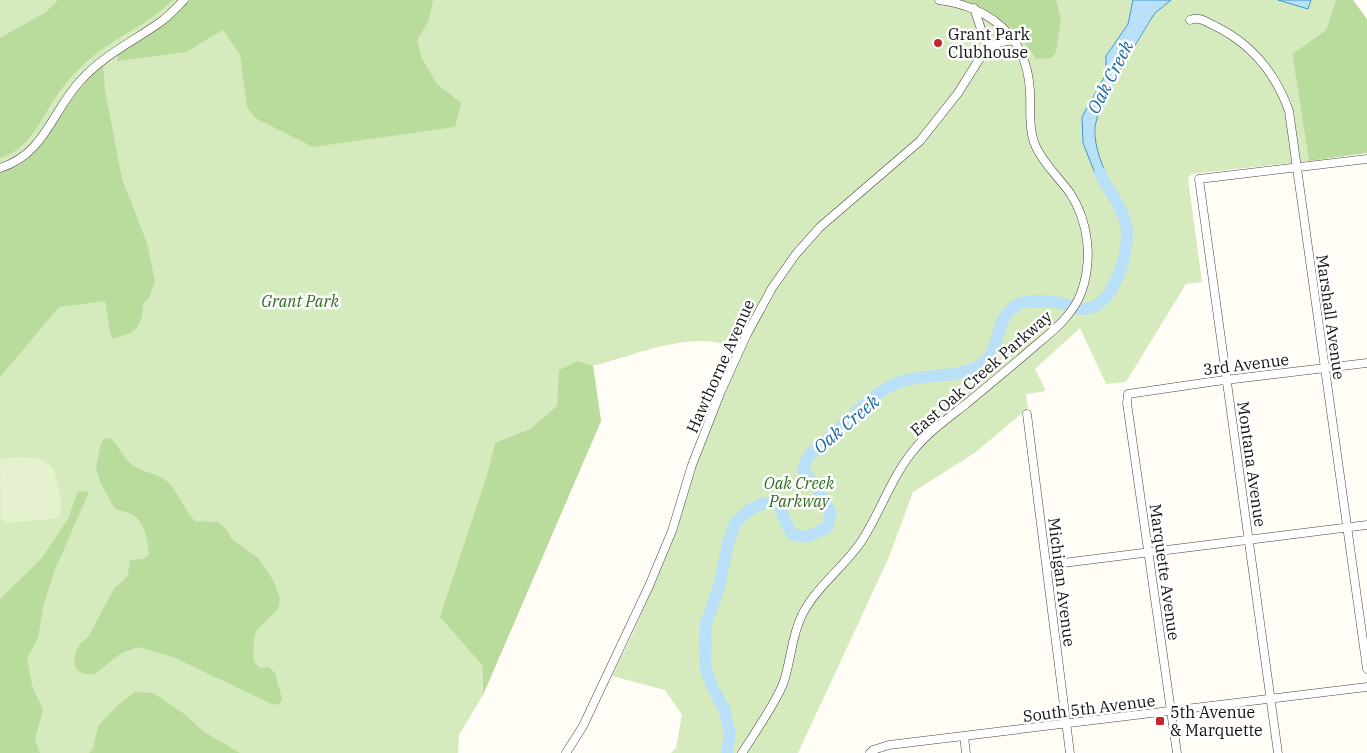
<svg xmlns="http://www.w3.org/2000/svg" width="1367" height="753" font-family="'IBM Plex Serif',serif">
	<style>
		.green { fill: #d5ebbd }
		.forest { fill: #b9dc9c }
		.pitch { fill: #e6f2cf }
		.water { fill: #b9e0f7; stroke: #3f96cf }
		.lines { fill: none; stroke-linecap: round; stroke-linejoin: round }
		.river { stroke: #b9e0f7; stroke-width: 12 }
		.minor-casing { stroke: #444; stroke-width: 9 }
		.minor { stroke: #fff; stroke-width: 8 }
		.poi-dot { fill: #c4262e; stroke: #fff; stroke-width: 2 }
		.labels { text-anchor: middle; dominant-baseline: central; stroke-width: 5; stroke-linejoin: round; paint-order: stroke }
		.poi-label { font-size: 16px; fill: #111; stroke: #fff; text-anchor: start }
		.park-label { font-size: 16px; font-style: italic; fill: #2f6b1f; stroke: #fff }
		.street-label { font-size: 16px; fill: #111; stroke: #fff }
		.water-label { font-size: 18px; font-style: italic; fill: #1768a6; stroke: #fff }
	</style>
	<rect width="100%" height="100%" fill="#fffdf5"/>
	<path class="green" d="M0,0h1133l-5,24 -22,32v18l-24,43 1,26 15,37 14,7 -11,-23 -5,-22v-23l9,-20 50,-86 16,-13h107l29,9 4,-9h25l-10,30 -34,24 17,107 -117,13 -4,4 14,104 -16,2 -60,98 -20,2 -26,-56 -45,41 11,22 -20,3 2,14 -52,44 -63,40 -24,65 -91,196h-127l5,-5 6,-33 -17,-25 -53,-14 21,-43 35,-81 30,-94 45,-108c-13,-4 -27,-9 -41,-9 -37,0 -74,16 -109,25l8,55 -118,274 -24,40 -1,18h-458z"/>
	<path class="forest" d="M58,0h115c-22,22 -51,34 -76,53 -13,10 -27,24 -37,38 -18,24 -28,58 -60,67v-120l46,-26z
		M182,0h251l-4,20 -12,20 5,19 15,25 24,19 -6,24 -142,20 -58,-29 -8,-11 -7,-52 -17,-25 -37,22 -69,9 1,-8 43,-26 13,-11z
		M962,0h94l5,19 -5,33 -4,6 -16,1c-18,-28 -42,-51 -74,-59z
		M1336,0h17l14,19v134l-58,8 -17,-107 34,-24z
		M103,65l2,25 17,89 25,64 8,38 -5,15 -7,8 -1,13 -5,11 -7,5 -17,6 -3,-7 -5,-31 -46,6 -59,70v-204c37,-11 45,-34 65,-64 11,-16 23,-31 38,-44z
		M577,361l16,5 8,55 -118,274v-29l-43,-49 48,-145 7,-29 35,-14 27,-23 2,-36z
		M110,438c8,7 12,17 19,24 12,11 29,11 39,20 11,11 16,28 27,39l23,1 9,8 4,8 27,20 15,22 7,18 -2,11 -22,22 -2,9 -1,18 2,5 5,5 9,-1 6,6 7,26 -2,4 -6,2 -101,-48 -35,-10 -18,7 -25,20h-10l-8,-4 -3,-9 2,-9 4,-8 8,-7 27,-50 9,-7 4,-5 2,-15 13,-1 6,-4c-1,-13 -4,-33 -16,-40 -6,-4 -13,-3 -19,-7l-14,-26 -4,-15 5,-24 3,-4z
		M78,491l11,1 -35,80 -11,35 -5,31 -11,20 5,27 11,25 -8,29 5,14h-40v-154l41,-40 27,-40z
		M135,692l18,1 30,20 20,18 37,22h-151l4,-4 5,-23 19,-20z"/>
	<path class="pitch" d="M18,457l20,1 15,10 9,34 -3,16 -52,5 -6,-4 -1,-60z"/>
	<path class="water" d="M1133,0h38l-16,13 -4,6c-13,23 -56,87 -56,110 -1,20 9,40 17,59h-5l-9,-7 -15,-38 -1,-26 24,-43v-18l22,-32z
		M1278,0h33l-3,9z"/>
	<g class="lines">
		<path class="river" d="M727,753l3,-20 -6,-24 -12,-23 -7,-20 1,-43 13,-36 9,-44 8,-21 13,-12 14,-7 16,1 6,17 7,13 14,3 21,-9 4,-15 -14,-25 -14,-18c2,-5 3,-11 6,-14 7,-9 17,-16 25,-23 21,-19 44,-46 72,-53 23,-6 58,-2 77,-17 20,-14 9,-46 36,-59 9,-5 34,-3 45,0 5,1 12,5 18,5 32,2 49,-60 44,-85 -4,-18 -18,-34 -26,-51"/>
		<g class="minor-casing">
			<path id="minor" d="M974,8l13,39
				M1190,20c9,-4 16,2 25,6 37,18 60,46 74,85l78,558
				M0,168c45,-14 52,-57 81,-88 23,-25 51,-38 78,-57 9,-6 17,-15 25,-23
				M1027,414l43,339
				M1047,565l320,-40
				M964,736l2,17
				M566,753l17,-27 66,-140 23,-55 20,-66 29,-74 26,-57 25,-46 24,-34 24,-27 100,-86 38,-48 29,-46 15,-5 12,-2
				M742,753c12,-19 33,-49 41,-69 8,-22 8,-47 19,-69 14,-28 41,-47 59,-73 19,-29 30,-64 52,-91 14,-18 34,-32 53,-47 23,-19 46,-38 69,-58 17,-14 38,-31 46,-53 12,-32 8,-71 -11,-100 -11,-15 -26,-29 -34,-46 -8,-17 -5,-37 -6,-56 -3,-54 -39,-84 -91,-91
				M870,753l3,-3 16,-5 478,-58
				M1177,753l-50,-350 1,-9 89,-13 150,-18
				M1278,753l-79,-574 168,-20"/>
		</g>
		<use href="#minor" class="minor"/>
	</g>
	<g class="poi-dot">
		<circle cx="938" cy="43" r="5"/>
		<rect x="1155" y="716" width="10" height="10" rx="2.5"/>
	</g>
	<g class="labels">
		<g class="poi-label">
			<text x="948" y="34">Grant Park<tspan x="948" dy="18">Clubhouse</tspan></text>
			<text x="1170" y="712">5th Avenue<tspan x="1170" dy="18">&amp; Marquette</tspan></text>
		</g>
		<g class="park-label">
			<text x="300" y="301">Grant Park</text>
			<text x="799" y="483">Oak Creek<tspan x="799" dy="18">Parkway</tspan></text>
		</g>
		<g class="street-label">
			<text transform="translate(1331 317) rotate(82)">Marshall Avenue</text>
			<text transform="translate(1246 364) rotate(-7)">3rd Avenue</text>
			<text transform="translate(720 366) rotate(-66)">Hawthorne Avenue</text>
			<text transform="translate(981 373) rotate(-41)">East Oak Creek Parkway</text>
			<text transform="translate(1252 464) rotate(82)">Montana Avenue</text>
			<text transform="translate(1165 572) rotate(82)">Marquette Avenue</text>
			<text transform="translate(1062 582) rotate(83)">Michigan Avenue</text>
			<text transform="translate(1089 708) rotate(-7)">South 5th Avenue</text>
		</g>
		<g class="water-label">
			<text transform="translate(1110 77) rotate(-63)">Oak Creek</text>
			<text transform="translate(846 424) rotate(-40)">Oak Creek</text>
		</g>
	</g>
</svg>
